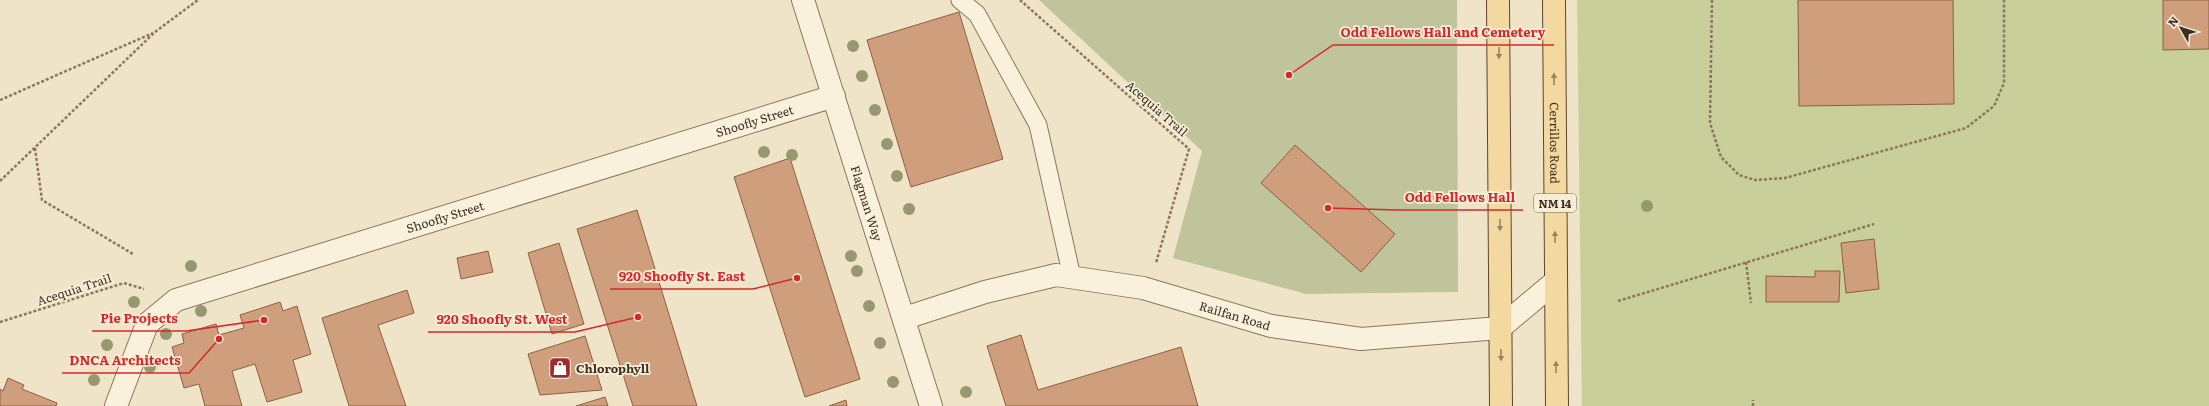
<svg xmlns="http://www.w3.org/2000/svg" width="2209" height="406" font-family="Literata,serif">
	<style>
		.green { fill: #c9cf9b }
		.cemetery { fill: #bfc49a }
		.building { fill: #cf9f7d; stroke: #8d5f41 }
		.lines { fill: none; stroke-linecap: round; stroke-linejoin: round }
		.lane-casing { stroke: #8d765c; stroke-width: 19 }
		.street-casing { stroke: #8d765c; stroke-width: 24 }
		.primary-casing { stroke: #5b4430; stroke-width: 24 }
		.path { stroke: #8d765c; stroke-width: 2.5; stroke-dasharray: 3 2; stroke-linecap: butt }
		.lane { stroke: #faf1dc; stroke-width: 17 }
		.street { stroke: #faf1dc; stroke-width: 22 }
		.primary { stroke: #f3d9a0; stroke-width: 22 }
		.tree { fill: #96986f }
		.oneway { fill: #988460 }
		.labels { text-anchor: middle; dominant-baseline: central; stroke-width: 3.5; stroke-linejoin: round; paint-order: stroke }
		.shield { fill: #f7eed8; stroke: #756857; stroke-width: 1 }
		.shield-label { font-size: 11px; font-weight: bold; fill: #3d2e20 }
		.street-label { font-size: 12px; fill: #3d2e20; stroke: #f7eed8 }
		.poi-label { font-size: 12px; font-weight: bold; fill: #3d2e20; stroke: #f7eed8; text-anchor: start }
		.leader { fill: none; stroke: #d62828; stroke-width: 1.5 }
		.callout-dot { fill: #d62828; stroke: #f7eed8; stroke-width: 1.5 }
		.callout-label { font-size: 13px; text-anchor: middle; font-weight: bold; fill: #d62828; stroke: #f7eed8; stroke-width: 3.5; stroke-linejoin: round; paint-order: stroke }
	</style>
	<rect width="100%" height="100%" fill="#f0e4c8"/>
	<path class="green" d="M1577,0h632v406h-627z"/>
	<path class="cemetery" d="M1039,0h418l1,292 -152,2 -133,-36 29,-107z"/>
	<path class="building" d="M1798,0h155l1,104 -155,2z
		M2163,0h46v49l-46,1z
		M959,12l44,147 -92,28 -44,-147z
		M1295,145l100,89 -34,38 -100,-89z
		M790,158l70,221 -55,18 -71,-220z
		M637,210l60,196h-64l-56,-177z
		M1874,239l5,50 -33,4 -5,-50z
		M559,243l25,81 -32,10 -24,-81z
		M488,251l5,21 -32,7 -4,-21z
		M1815,271h25l-1,31h-73v-26l49,1z
		M407,290l7,23 -36,12 28,81h-57l-27,-88z
		M280,302l3,9 14,-5 14,48 -18,6 9,32 -35,10 -12,-38 -23,7 10,35h-37l-6,-22 -15,4 -12,-41 12,-4 -2,-9 34,-10 3,11 25,-7 -4,-13z
		M1021,335l17,55 143,-43 17,59h-192l-19,-60z
		M585,336l17,54 -62,5 -12,-41z
		M8,378l16,7 -2,4 35,14 -1,3h-56v-17l3,2z
		M605,397l3,9h-32z
		M846,400l1,6h-18z"/>
	<g class="lines">
		<g class="lane-casing">
			<path id="lane" d="M960,0l17,14 61,111 34,152"/>
		</g>
		<g class="street-casing">
			<g id="street">
				<path id="s1" d="M803,0l128,406"/>
				<path id="s2" d="M905,318l80,-26 71,-17 87,13 128,38 90,13 139,-11 56,-47"/>
				<path id="s3" d="M116,406l31,-82 29,-24 658,-204"/>
			</g>
		</g>
		<g class="primary-casing">
			<g id="primary">
				<path d="M1498,0l3,406"/>
				<path id="s4" d="M1554,0l3,406"/>
			</g>
		</g>
		<path class="path" d="M1020,0l169,149 -33,114
			M1712,0l-2,123 11,34 18,18 16,5 30,-2 181,-50 28,-22 10,-23v-83
			M0,100l153,-67
			M35,148l7,52 91,54
			M0,181l155,-149 43,-32
			M1746,262l5,41
			M1618,301l256,-77
			M0,322l124,-39 20,6
			M1753,406v-6"/>
		<use href="#lane" class="lane"/>
		<use href="#street" class="street"/>
		<use href="#primary" class="primary"/>
	</g>
	<g class="tree">
		<circle cx="853" cy="46" r="6"/>
		<circle cx="862" cy="76" r="6"/>
		<circle cx="875" cy="110" r="6"/>
		<circle cx="887" cy="144" r="6"/>
		<circle cx="764" cy="152" r="6"/>
		<circle cx="792" cy="155" r="6"/>
		<circle cx="897" cy="176" r="6"/>
		<circle cx="1647" cy="206" r="6"/>
		<circle cx="909" cy="209" r="6"/>
		<circle cx="851" cy="256" r="6"/>
		<circle cx="191" cy="266" r="6"/>
		<circle cx="857" cy="271" r="6"/>
		<circle cx="134" cy="302" r="6"/>
		<circle cx="869" cy="306" r="6"/>
		<circle cx="201" cy="311" r="6"/>
		<circle cx="166" cy="334" r="6"/>
		<circle cx="880" cy="343" r="6"/>
		<circle cx="107" cy="345" r="6"/>
		<circle cx="150" cy="367" r="6"/>
		<circle cx="94" cy="380" r="6"/>
		<circle cx="893" cy="382" r="6"/>
		<circle cx="966" cy="392" r="6"/>
	</g>
	<defs><path id="oneway-solid" d="M-6-.8H1V-3.2L6.5 0L1 3.2V.8H-6Z"/></defs>
	<g class="oneway">
		<use href="#oneway-solid" transform="translate(1499 53) rotate(90)"/>
		<use href="#oneway-solid" transform="translate(1554 79) rotate(-90)"/>
		<use href="#oneway-solid" transform="translate(1500 225) rotate(90)"/>
		<use href="#oneway-solid" transform="translate(1555 237) rotate(-90)"/>
		<use href="#oneway-solid" transform="translate(1501 355) rotate(89)"/>
		<use href="#oneway-solid" transform="translate(1556 367) rotate(-90)"/>
	</g>
	<defs>
		<g id="shop-square" transform="scale(1.15)"><rect x="-9" y="-9" width="18" height="18" rx="4" fill="#9e2a2b" stroke="#f7eed8"/><path d="M-5-2.5h2.3a2.7 3.5 0 0 1 5.4 0H5L5.5 6h-11ZM-1.5-2.5h3a1.5 2.3 0 0 0-3 0Z" fill="#fff"/></g>
	</defs>
	<g fill-rule="evenodd">
		<use href="#shop-square" x="560" y="368"/>
	</g>
	<g class="labels">
		<rect class="shield" x="1534" y="194" width="42" height="18" rx="3"/>
		<g class="shield-label">
			<text x="1555" y="203">NM 14</text>
		</g>
		<g class="street-label">
			<text transform="translate(1157 108) rotate(41)">Acequia Trail</text>
			<text stroke="none"><textPath href="#s3" startOffset="731">Shoofly Street</textPath></text>
			<text stroke="none"><textPath href="#s4" startOffset="143">Cerrillos Road</textPath></text>
			<text stroke="none"><textPath href="#s1" startOffset="213">Flagman Way</textPath></text>
			<text stroke="none"><textPath href="#s3" startOffset="407">Shoofly Street</textPath></text>
			<text transform="translate(74 289) rotate(-18)">Acequia Trail</text>
			<text stroke="none"><textPath href="#s2" startOffset="341">Railfan Road</textPath></text>
		</g>
		<g class="poi-label">
			<text x="576" y="368">Chlorophyll</text>
		</g>
	</g>
	<path class="leader" d="M1289 75L1333 45H1554M1328 208L1397 210H1523M797 278L753 289H610M264 320L186 331H92M638 317L575 332H428M219 339L189 373H62"/>
	<g class="callout-dot">
		<circle cx="1289" cy="75" r="4"/>
		<circle cx="1328" cy="208" r="4"/>
		<circle cx="797" cy="278" r="4"/>
		<circle cx="264" cy="320" r="4"/>
		<circle cx="638" cy="317" r="4"/>
		<circle cx="219" cy="339" r="4"/>
	</g>
	<g class="callout-label">
		<text x="1443" y="37">Odd Fellows Hall and Cemetery</text>
		<text x="1460" y="202">Odd Fellows Hall</text>
		<text x="682" y="281">920 Shoofly St. East</text>
		<text x="139" y="323">Pie Projects</text>
		<text x="502" y="324">920 Shoofly St. West</text>
		<text x="125" y="365">DNCA Architects</text>
	</g>
	<g transform="translate(2181 28) rotate(309)" stroke="#f7eed8" stroke-width="3" paint-order="stroke">
	<path d="M0-3L7 15L0 10L-7 15Z" fill="#3d2e20"/>
	<text y="-6" font-size="11" font-weight="bold" text-anchor="middle" fill="#3d2e20">N</text>
	</g>
</svg>
